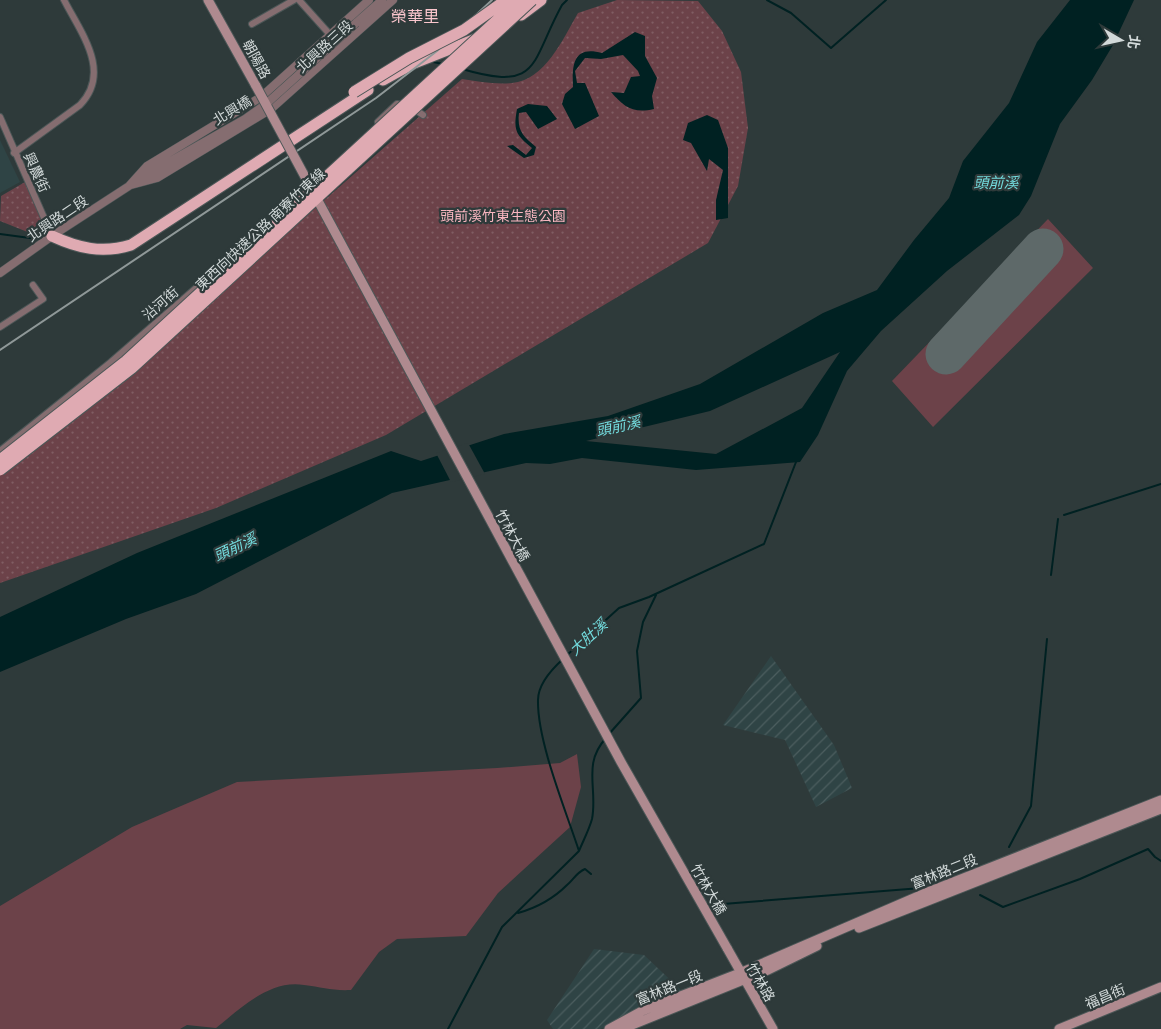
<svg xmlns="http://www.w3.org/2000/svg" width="1161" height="1029" font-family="Manrope,'Noto Sans TC',sans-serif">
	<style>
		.built { fill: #2f4445 }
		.industrial { fill: url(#industrial-furrows) }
		.grass { fill: #6c4249 }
		.park { fill: url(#park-dots) }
		.water { fill: #002122; fill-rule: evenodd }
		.pier { fill: #2e3a3a }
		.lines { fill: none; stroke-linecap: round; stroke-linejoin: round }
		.stream { stroke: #002122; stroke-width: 2 }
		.runway { stroke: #5e6969; stroke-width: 41 }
		.minor-casing { stroke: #4c5757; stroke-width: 8 }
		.tertiary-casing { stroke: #4c5757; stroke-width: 9 }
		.secondary-casing { stroke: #4c5757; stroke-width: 11 }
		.trunk-casing { stroke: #4c5757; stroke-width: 13 }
		.minor { stroke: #856d70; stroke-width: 6 }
		.tertiary { stroke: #856d70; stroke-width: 8 }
		.secondary { stroke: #af8a8f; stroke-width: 9 }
		.trunk { stroke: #dfaab2; stroke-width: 11 }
		.rail { stroke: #8f9898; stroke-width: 2 }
		.tertiary-bridge-casing { stroke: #4c5757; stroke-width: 9; stroke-linecap: butt }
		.secondary-bridge-casing { stroke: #4c5757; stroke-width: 11; stroke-linecap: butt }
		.trunk-bridge-casing { stroke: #4c5757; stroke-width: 13; stroke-linecap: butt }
		.tertiary-bridge { stroke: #856d70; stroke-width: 8 }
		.secondary-bridge { stroke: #af8a8f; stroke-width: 9 }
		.trunk-bridge { stroke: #dfaab2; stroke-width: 11 }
		.labels { text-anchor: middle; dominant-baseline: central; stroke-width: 4.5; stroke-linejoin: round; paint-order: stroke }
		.street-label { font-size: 14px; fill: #d2d9d9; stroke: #2e3a3a }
		.park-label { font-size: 14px; fill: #f9b6c0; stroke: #2e3a3a }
		.water-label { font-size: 15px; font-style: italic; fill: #73dcde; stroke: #2e3a3a }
		.quarter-label { font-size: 16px; fill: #fac6cd; stroke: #2e3a3a }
	</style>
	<defs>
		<pattern id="industrial-furrows" width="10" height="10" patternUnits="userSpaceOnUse" patternTransform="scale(1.25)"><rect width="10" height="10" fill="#2f4445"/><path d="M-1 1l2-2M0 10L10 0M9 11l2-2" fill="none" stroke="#4c5e5f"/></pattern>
		<pattern id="park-dots" width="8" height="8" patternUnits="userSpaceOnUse" patternTransform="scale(1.25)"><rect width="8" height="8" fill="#6c4249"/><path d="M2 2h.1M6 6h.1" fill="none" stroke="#805d63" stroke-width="1.8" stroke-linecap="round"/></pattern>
	</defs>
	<rect width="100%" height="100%" fill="#2e3a3a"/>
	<path class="built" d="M0,140l20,42 -20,11z"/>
	<path class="industrial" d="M771,656l63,89 18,43 -36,19 -31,-67 -62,-15z
		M594,949l50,6 37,35 -81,39h-47l-6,-9z"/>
	<path class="grass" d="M1048,219l45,49 -160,159 -41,-46z
		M577,754l4,33 -11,40 -72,66 -32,43 -69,3 -18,13 -28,38c-19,1 -29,-3 -47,-5 -34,-6 -64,24 -88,43l-29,-3 -7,4h-180v-123l132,-79 105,-45 260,-14 63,-5z"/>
	<path class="park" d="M617,0l81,1 24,30 19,41 7,56 -10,58 -30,57 -322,192 -170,73 -216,75v-115l195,-154 267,-235c16,2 33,6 50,4 33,-3 51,-44 66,-70z
		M25,182l25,49 -15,4 -35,-14 1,-25z"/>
	<path class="water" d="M1070,0h64l-21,45 -21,35 -32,44 -29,72 -12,19 -72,56 -66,60 -34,40 -29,64 -18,27 -104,8 -114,-12 -32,6 -24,-1 -134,30 -196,101 -70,25 -126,53v-55l137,-64 254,-102 30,10 83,-27 104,-18 92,-32 123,-71 54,-23 37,-50 35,-42 14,-37 46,-58 28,-61zM840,352l-38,56 -86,46 -130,-13 124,-30z
		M635,32l10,4v20l12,22 -5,18 2,13c-21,5 -30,-2 -43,-17l13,1 7,-16 9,-1 -2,-5 -15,-16 -22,4 -16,-1 -10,13 2,12h8l14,33 -24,13 -13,-25 3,-10 8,-7c-1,-22 0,-42 29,-34z
		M528,104l19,2 10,13 -19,10 -12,-17 -7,1c-2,18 4,23 17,34l-2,8 -10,3 -17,-12 6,-1 13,10 6,-7c-16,-13 -19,-17 -15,-39z
		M707,115l11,5 10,28v70l-12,2v-20l7,-30 -14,-11 -2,12 -16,-28 -8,-3 5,-17z"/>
	<path class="pier" d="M468,443l17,31 -34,8 -15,-29z"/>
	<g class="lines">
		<path class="stream" d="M767,0l24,13 40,35 55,-48
			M433,62l10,2
			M462,69c79,23 68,-6 100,-64l5,-5
			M0,234l30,4
			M1064,515l97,-31
			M1051,575l7,-56
			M566,656l53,-48 30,-11 115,-53 32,-82
			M609,734l32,-36 -4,-47 6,-29 13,-27
			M1009,847l22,-41 16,-167
			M579,851c4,-10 10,-21 13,-32 6,-30 -10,-55 14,-81
			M980,895l23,12 77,-28 68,-30 7,8 6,4
			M723,904l198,-16
			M518,913c18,-5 36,-15 49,-28 7,-6 9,-12 18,-16l6,5
			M448,1029l54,-102 77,-76c-13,-40 -42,-110 -41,-151 0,-15 14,-31 25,-41"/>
		<path class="runway" d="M946,354l97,-105"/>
		<g class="minor-casing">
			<path id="minor" d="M299,0l34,38
				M252,24l42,-24
				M413,108l10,7
				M0,117l52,119
				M378,122l19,-18 7,1
				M14,153l66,-48c32,-33 1,-72 -16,-105
				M0,327l43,-28 -10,-14
				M0,451l111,-89 107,-93"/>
		</g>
		<g class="tertiary-casing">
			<path id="tertiary" d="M356,23l26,-23
				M139,179l106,-60 21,-15
				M131,185l26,-7 114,-69 122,-109
				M0,273l52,-37 77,-50 18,-20 114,-69 108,-97"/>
		</g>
		<g class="secondary-casing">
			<path id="secondary" d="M208,0l48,86
				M859,928l302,-119
				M727,948l46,81
				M609,1029l33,-18 98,-38 188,-81 233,-92
				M622,1029l146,-59 49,-24
				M1059,1029l102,-42"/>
		</g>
		<g class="trunk-casing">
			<path id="trunk" d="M521,15l20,-15
				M383,80l29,-16 66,-26
				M52,236c26,12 50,18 79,9l237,-155"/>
		</g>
		<use href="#minor" class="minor"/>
		<use href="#tertiary" class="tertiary"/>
		<use href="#secondary" class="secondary"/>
		<use href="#trunk" class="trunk"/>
		<path class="rail" d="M0,350l376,-252 61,-47 55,-51"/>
		<g class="tertiary-bridge-casing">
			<path id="tertiary-bridge" d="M266,104l90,-81"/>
		</g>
		<g class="secondary-bridge-casing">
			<path id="secondary-bridge" d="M256,86l365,676 106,186"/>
		</g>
		<g class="trunk-bridge-casing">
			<path id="trunk-bridge" d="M354,92l55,-34 55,-28 42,-30
				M0,460l126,-99 393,-361
				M0,470l132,-102 400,-368"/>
		</g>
		<use href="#tertiary-bridge" class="tertiary-bridge"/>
		<use href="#secondary-bridge" class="secondary-bridge"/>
		<use href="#trunk-bridge" class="trunk-bridge"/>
	</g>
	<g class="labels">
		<g class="street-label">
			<text transform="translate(324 46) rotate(-42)">北興路三段</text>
			<text transform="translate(257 59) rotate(61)">朝陽路</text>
			<text transform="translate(232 110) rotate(-31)">北興橋</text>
			<text transform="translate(37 172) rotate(65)">興農街</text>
			<text transform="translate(57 218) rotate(-34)">北興路二段</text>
			<text transform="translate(260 229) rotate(-43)">東西向快速公路 南寮竹東線</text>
			<text transform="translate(160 303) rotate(-41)">沿河街</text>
			<text transform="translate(513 535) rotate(62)">竹林大橋</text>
			<text transform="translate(944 871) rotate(-22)">富林路二段</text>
			<text transform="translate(709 889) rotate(60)">竹林大橋</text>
			<text transform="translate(761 982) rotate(60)">竹林路</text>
			<text transform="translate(669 987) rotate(-22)">富林路一段</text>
			<text transform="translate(1105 996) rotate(-23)">福昌街</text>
		</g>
		<g class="park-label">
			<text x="503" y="215">頭前溪竹東生態公園</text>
		</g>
		<g class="water-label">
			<text x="996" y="182">頭前溪</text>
			<text transform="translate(618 426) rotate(-12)">頭前溪</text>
			<text transform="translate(235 547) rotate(-25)">頭前溪</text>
			<text transform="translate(588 637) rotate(-42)">大肚溪</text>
		</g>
		<g class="quarter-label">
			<text x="415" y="16">榮華里</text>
		</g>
	</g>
	<g transform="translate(1121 40) rotate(99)" stroke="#2e3a3a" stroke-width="4" paint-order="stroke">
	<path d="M0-4L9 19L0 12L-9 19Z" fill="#d2d9d9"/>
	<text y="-8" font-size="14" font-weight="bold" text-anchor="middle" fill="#d2d9d9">北</text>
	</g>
</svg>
